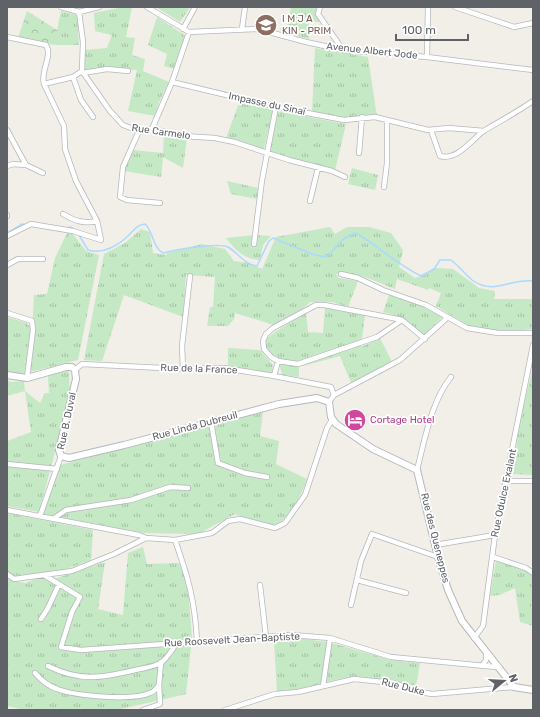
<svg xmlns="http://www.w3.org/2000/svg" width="540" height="717" font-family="Rubik,sans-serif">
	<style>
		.grass { fill: url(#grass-tufts) }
		.forest { fill: url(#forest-crowns) }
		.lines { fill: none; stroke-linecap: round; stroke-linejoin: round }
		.stream { stroke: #aadaff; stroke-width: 1.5 }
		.minor-casing { stroke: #b5b8bc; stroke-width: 6 }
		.tertiary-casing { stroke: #b5b8bc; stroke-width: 8 }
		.minor { stroke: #fff; stroke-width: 4.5 }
		.tertiary { stroke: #fff; stroke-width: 6 }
		.labels { text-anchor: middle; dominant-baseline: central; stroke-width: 3.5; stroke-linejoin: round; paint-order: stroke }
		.education-label { font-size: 10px; fill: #785e54; stroke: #fff; text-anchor: start }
		.street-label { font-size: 10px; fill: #5f6368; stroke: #fff }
		.hotel-label { font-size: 10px; fill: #b23c85; stroke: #fff; text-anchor: start }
	</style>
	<defs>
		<pattern id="grass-tufts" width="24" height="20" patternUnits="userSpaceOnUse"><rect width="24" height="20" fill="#c5e8c5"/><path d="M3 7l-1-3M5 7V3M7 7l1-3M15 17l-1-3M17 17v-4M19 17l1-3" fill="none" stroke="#a3c0a4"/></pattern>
		<pattern id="forest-crowns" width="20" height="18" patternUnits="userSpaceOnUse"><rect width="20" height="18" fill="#c5e8c5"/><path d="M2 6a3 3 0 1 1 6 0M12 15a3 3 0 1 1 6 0" fill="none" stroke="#a3c0a4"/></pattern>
	</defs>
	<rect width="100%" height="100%" fill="#f1efe8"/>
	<path class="grass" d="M123,7h9l-6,30 9,1 -3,17 13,4 -2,12 26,11 -10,20 -4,14 -27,-5 9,-41 -31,-2 -23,3 1,-21 23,-2 5,-13 -17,-4 -1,-18z
		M156,7h34l-10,15z
		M291,7h25v4l4,11 -11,-1v18l-23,-6z
		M61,11l16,4 2,30h-22v-15z
		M157,17l29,19 -12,33 -10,-3 3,-12 -19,-9z
		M315,48l53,9 9,60h-33l-32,-5z
		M239,103l34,7 -9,39 -38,-11z
		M277,111l69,13 -11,46 -30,-7 -35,-12z
		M164,133l23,5 -4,30 -20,-11 -2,20 -37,-6 9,-21 30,3z
		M352,168l26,7 -3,15 -27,-6z
		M227,181l31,7 -1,11 -26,-5z
		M330,227l5,7 12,-7h22l22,6 12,17 -4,17 16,11 10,-3 10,-7 18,1 26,19 16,3 -1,8h39v30l-29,3 -35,-6 -33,-20 5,-13 -12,-5 -1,2 -31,-11 -2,10c-18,-7 -39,-19 -59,-15l3,4 19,3 -10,26 -16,-5h-22l-16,15 -20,8 -39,-12 -1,6 -6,7h-21l3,-19h3l2,-30 -29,-2 -3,42 -59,-22 -22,66 -18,-1 20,-106 21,-11 16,-14 9,3 3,21 13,2 1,-2 35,-9 23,5 9,12 15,2 13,6 14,-32z
		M69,229l17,22 13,4 -21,105 -48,12 4,-77 13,-1 8,-36z
		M255,235l16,1 -8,9 -3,15c-16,-1 -25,-10 -34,-22z
		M389,295l31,10 22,12 -18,19c-13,-11 -24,-21 -41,-24z
		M325,308l40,7 -4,32 19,-9 12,24 -41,21 -11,-27 -41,11v10l-17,-2c-1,-15 -18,-19 -19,-34l15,-11 28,-17 2,19 15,1z
		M7,317l20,6 4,5 -6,45 -11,2 -7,-4z
		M228,348l32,2 13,15 -1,8 -44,-6z
		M533,367v108l-20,-1 7,-55z
		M67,370l2,2 1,24 -31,116 -32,-6v-65l24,-9 -6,-41 -18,5v-16l4,2 13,-1 1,10 15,12 5,-10h4l-1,-17z
		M263,412l-3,24 19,5 -3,23 31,15c-4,13 -18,43 -34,46 -8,1 -29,-8 -38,-11l-37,20 -54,-1 -101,-19 13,-48z
		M7,513l86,17 -2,30 -27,10 -49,6 -8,-4z
		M143,547l4,17 32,-1 9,23 4,52 -6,56 -69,16h-92l-18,-4v-127l18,4 10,-4 22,-1 48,-16 -7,47 25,6 5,-62z
		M496,560l29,9 8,6v30l-2,2 2,1v18l-13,-4 -5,-34 -16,7 -9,1z
		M305,639l22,3 -6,42 -33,7 -11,1 -3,-51z
		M332,643l59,17 29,3 -4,24 -23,-6 -39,-5 -29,6z"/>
	<path class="forest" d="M27,11l30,19v15l-40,-4z"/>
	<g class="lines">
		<path class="stream" d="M67,228l3,-1 6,3
			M8,233l14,-9 4,1
			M79,235l9,15c15,5 31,-5 42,-16 5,-5 7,-9 15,-10 9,8 7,23 18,29 12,-3 55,-11 65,-6 10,6 16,17 29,19l12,-25 4,-3 39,16 13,3c14,-8 11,-18 31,-24 22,13 42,32 65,43l13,-7 6,-9h11c8,6 14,14 21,20 22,16 38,-2 61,1"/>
		<g class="minor-casing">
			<path id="minor" d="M61,7l18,5 20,-5
				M147,7l42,25 69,-3 48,13 37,8 84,7 106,13
				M320,7l-2,7 25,36
				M455,7l59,20 19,-4
				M79,12l4,30 -1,29 28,40 13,14 16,6 13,-2 31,7 32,2 19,4 55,18 43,11 13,6
				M183,29l12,-22
				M242,29l3,-22
				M7,37l39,8c7,11 -6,26 -2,39
				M427,57l1,-50
				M83,73l24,-4 21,2
				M73,77l8,23 12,17
				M172,82l104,25 68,13 31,-3 53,13 21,-2 35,3
				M152,129l20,-47 17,-50
				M7,130l19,35 17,8
				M431,130l9,26c18,5 33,-18 45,-26 16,-9 32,-18 48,-29
				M139,131l-16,36 -3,30 7,3 33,3
				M359,153l3,-36
				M7,166l6,-2 13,1
				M384,187l3,-24v-42
				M310,201l8,-33
				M63,214c12,7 21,10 34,7
				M7,215v1
				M7,236l24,-12 42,7 28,9 -4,-19 -21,-40 -11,-32 -1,-23 -20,-42 29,-7 9,-6
				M254,244l8,-64 14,-73
				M7,265l11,-6h25
				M341,274l17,4 25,12 43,15 41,23 31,5h35
				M7,313l25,8 1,9 -6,48
				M402,320l-25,17 -79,27 -20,-3 -7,-4 -7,-8 -1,-8 3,-7 7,-6 43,-23h8l74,14 4,1 23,19
				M183,369l-1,-23 8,-70
				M75,370l7,-6 101,5 41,-1 50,8 57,11 3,8 -5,7
				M274,376l4,-15
				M334,395l66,-35 47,-42
				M211,422l7,41 27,10 22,4
				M7,464l50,5
				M417,470c8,-31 14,-68 34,-93
				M507,481h26
				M7,510l132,25 7,3
				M40,516l21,-60
				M53,519l13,-9 65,-10 39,-13 18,1
				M175,540c13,37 20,61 22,101
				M435,545l60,-10
				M493,557l33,11 7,5
				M7,574l7,5 58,-8 42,-17 32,-16 29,2 37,-7 16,-12 12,-2 35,9 10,-5 20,-28 22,-67 5,-8
				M44,575l36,22 -8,15 -11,35 20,3 211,-15 38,3 61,19 105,10
				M357,580l49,13
				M260,585l6,52
				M351,605l10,-44 11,-27 66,23
				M41,619l7,-11 11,-24
				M474,638l9,-12 12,-91 38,-190
				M48,666c32,16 54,12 87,4 9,-2 20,-3 27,-8 6,-5 11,-13 15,-20
				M482,666l4,-6v-7
				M35,673c6,7 13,13 22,16 19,7 75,12 93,4 4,-1 6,-4 9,-8l2,-23
				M323,686l7,-48
				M143,710l17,-6 -1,-19
				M225,710l50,-16 23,-2 56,-13 39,4 27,9 12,2 82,-7"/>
		</g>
		<g class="tertiary-casing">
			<path id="tertiary" d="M7,375l20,3 39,-11h6l3,3 1,9 -17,71 2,6 8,2 55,-13 155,-41 38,-6 12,4 2,15 5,7 37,25 44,21 21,87 10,33 14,31 52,66 19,3"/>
		</g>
		<use href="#minor" class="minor"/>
		<use href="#tertiary" class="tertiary"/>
	</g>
	<defs>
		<g id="school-disc" transform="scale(1.15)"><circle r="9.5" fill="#8d6e63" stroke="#fff"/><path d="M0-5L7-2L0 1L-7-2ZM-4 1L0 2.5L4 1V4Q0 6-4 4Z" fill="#fff"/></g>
		<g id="hotel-disc" transform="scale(1.15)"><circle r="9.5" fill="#d1479c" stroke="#fff"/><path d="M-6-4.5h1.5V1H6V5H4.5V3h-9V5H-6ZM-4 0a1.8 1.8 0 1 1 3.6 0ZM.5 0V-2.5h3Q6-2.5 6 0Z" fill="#fff"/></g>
	</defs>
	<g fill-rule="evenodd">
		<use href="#school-disc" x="266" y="25"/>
		<use href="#hotel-disc" x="355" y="420"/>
	</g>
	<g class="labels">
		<g class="education-label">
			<text x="282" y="19">I M J A<tspan x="282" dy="12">KIN - PRIM</tspan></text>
		</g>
		<g class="street-label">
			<text transform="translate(372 51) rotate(6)">Avenue Albert Jode</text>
			<text transform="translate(267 104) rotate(12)">Impasse du Sinaï</text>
			<text transform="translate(161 132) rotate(8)">Rue Carmelo</text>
			<text transform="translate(199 369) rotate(2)">Rue de la France</text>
			<text transform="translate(67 421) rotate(-78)">Rue B. Duval</text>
			<text transform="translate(195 426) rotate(-15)">Rue Linda Dubreuil</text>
			<text transform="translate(504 493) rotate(-78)">Rue Odulce Exalant</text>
			<text transform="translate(435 538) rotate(76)">Rue des Queneppes</text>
			<text transform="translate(232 640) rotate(-3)">Rue Roosevelt Jean-Baptiste</text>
			<text transform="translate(403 687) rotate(14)">Rue Duke</text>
		</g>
		<g class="hotel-label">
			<text x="370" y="420">Cortage Hotel</text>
		</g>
	</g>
	<rect width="540" height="717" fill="none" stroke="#5f6368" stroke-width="16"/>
	<g transform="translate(504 681) rotate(72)" stroke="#ffffff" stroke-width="3" paint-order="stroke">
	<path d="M0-3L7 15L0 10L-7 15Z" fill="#5f6368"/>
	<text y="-6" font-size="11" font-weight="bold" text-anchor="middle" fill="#5f6368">N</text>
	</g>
	<path d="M396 34v6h72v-6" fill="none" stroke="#5f6368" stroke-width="2"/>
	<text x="402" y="34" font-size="12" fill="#5f6368" stroke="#ffffff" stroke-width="3" paint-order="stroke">100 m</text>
</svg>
